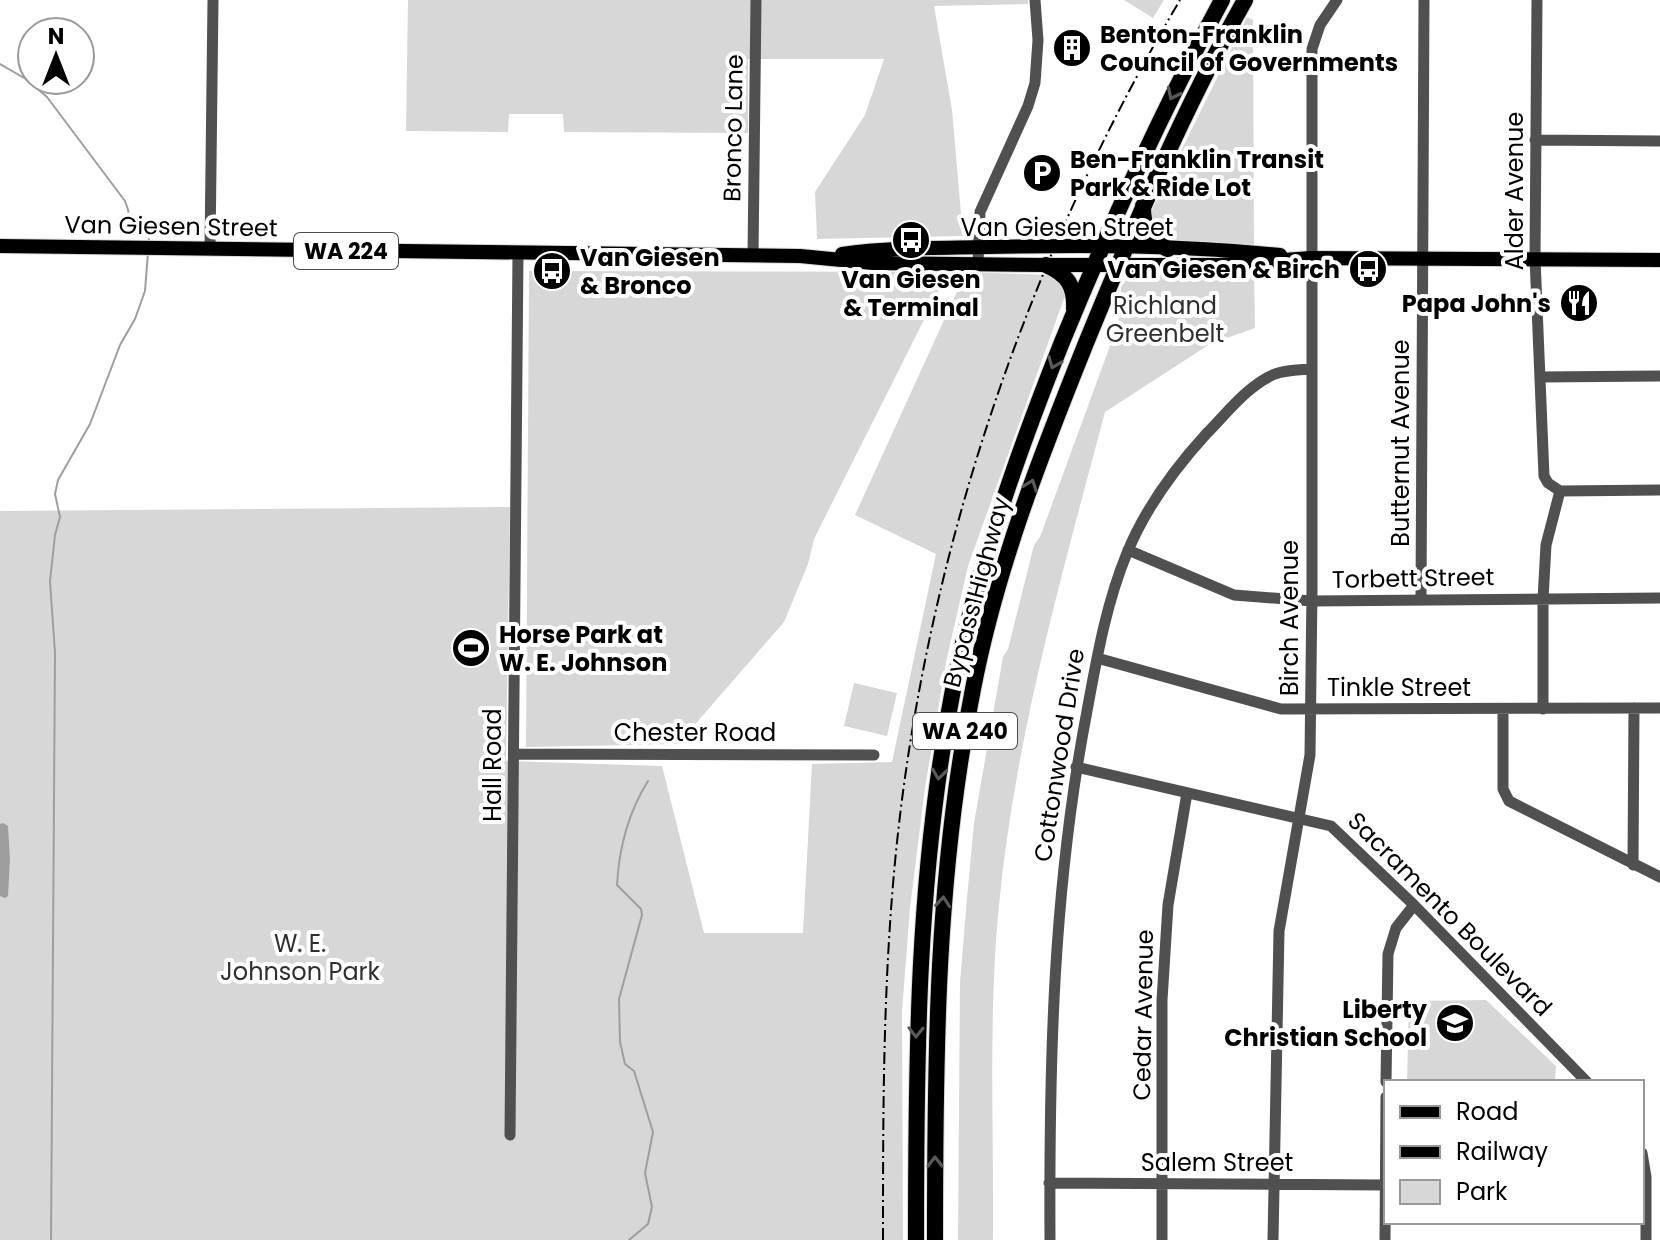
<svg xmlns="http://www.w3.org/2000/svg" width="1660" height="1240" font-family="Poppins,sans-serif">
	<style>
		.green { fill: #d7d7d7 }
		.water { fill: #9e9e9e }
		.lines { fill: none; stroke-linecap: round; stroke-linejoin: round }
		.stream { stroke: #9e9e9e; stroke-width: 2 }
		.major-casing { stroke: #dbdbdb; stroke-width: 16 }
		.highway-casing { stroke: #dbdbdb; stroke-width: 18 }
		.minor { stroke: #505050; stroke-width: 11 }
		.major { stroke: #000; stroke-width: 14 }
		.highway { stroke: #000; stroke-width: 16 }
		.rail { stroke: #000; stroke-width: 2; stroke-dasharray: 12 4 2 4; stroke-linecap: butt }
		.oneway { stroke: #595959 }
		.labels { text-anchor: middle; dominant-baseline: central; stroke-width: 8; stroke-linejoin: round; paint-order: stroke }
		.shield { fill: #fff; stroke: #4c4c4c; stroke-width: 2 }
		.shield-label { font-size: 22px; font-weight: bold; fill: #000 }
		.poi-label { font-size: 24px; font-weight: bold; fill: #000; stroke: #fff; text-anchor: start }
		.street-label { font-size: 24px; fill: #000; stroke: #fff }
		.park-label { font-size: 24px; fill: #2e2e2e; stroke: #fff }
	</style>
	<rect width="100%" height="100%" fill="#fff"/>
	<path class="green" d="M408,0h620v4l-94,2 18,104 11,126 -146,3 -2,-47 50,-77 19,-56h-136v74l-184,-1 -1,-18h-54l-1,18 -102,-1z
		M1124,0h40l-11,18z
		M1247,17l6,3 1,227 -89,-6 -11,-10 -4,-17z
		M1252,267l2,3 1,58 -45,16 -105,68c-43,162 -90,326 -106,493 -11,111 -5,224 -6,335h-35l2,-257 7,-85 7,-75 29,-166 5,-8 26,-104 6,-8 78,-213 3,-37 8,-11 13,-4 35,1z
		M529,271l419,1 -134,267 -6,25 -24,58 -106,122 -152,3z
		M966,272l83,3 10,4 7,14 -98,273 -22,96 -21,126 -15,120 -8,103 1,229h-903v-729l510,-4 -4,254 156,5 42,167h99l9,-169 80,-2 44,-208 -81,-39z
		M854,683l43,10 -10,43 -43,-10z
		M1486,1000l70,66 -1,16h-148l2,-81z"/>
	<path class="water" d="M3,823l5,3 2,33 -2,37 -3,2 -5,-2v-72z"/>
	<g class="lines">
		<path class="stream" d="M0,64l26,15 21,18 78,104c10,25 -4,14 23,28l1,13
			M51,1240l4,-587 -5,-72 5,-46 5,-18 -5,-23 3,-14 32,-56 30,-79 15,-26 10,-28 3,-39
			M629,1240l19,-16 4,-17 -7,-34 8,-41 -19,-61 -9,-7 -5,-22 -1,-43 23,-84 -1,-6 -24,-24c2,-38 11,-72 31,-104"/>
		<g class="major-casing">
			<path id="major" d="M0,246l800,10 73,7 173,2h173l92,-7 349,2
				M842,254c48,-7 97,-6 146,-7 97,-2 196,-2 292,8"/>
		</g>
		<g class="highway-casing">
			<path id="highway" d="M1143,206c0,20 5,35 25,43
				M1046,265c22,10 29,21 28,44
				M916,1240c0,-183 1,-364 36,-545 23,-121 64,-238 110,-353 48,-117 100,-231 160,-342
				M935,1240c0,-188 1,-366 38,-551 23,-120 68,-234 113,-346 48,-117 97,-233 159,-343"/>
		</g>
		<path class="minor" d="M1537,0l-2,258 9,218 4,7 12,8 -14,54 -3,54v110
			M1535,140l125,1
			M210,249l3,-249
			M753,256l3,-256
			M978,264l2,-52 48,-106 7,-23 3,-43 -3,-40
			M1540,377l120,-1
			M1560,491l100,-1
			M1128,550l106,45 78,6 348,-3
			M1421,598l3,-598
			M1097,658l184,51 379,-1
			M1503,709v80l6,12 151,76
			M515,754l359,1
			M1076,767l255,59 83,79 173,177
			M1633,865l1,-157
			M1386,1082l2,-128 8,-26 18,-23
			M510,1135l8,-882
			M1642,1153l4,24v63
			M1049,1183l336,2
			M1050,1240c-1,-180 3,-352 37,-529 10,-54 19,-107 40,-158 18,-44 48,-85 80,-120 20,-20 41,-48 68,-59 11,-4 25,-4 36,-5
			M1162,1240v-240l6,-95 19,-112
			M1273,1240l6,-309 31,-176 2,-165v-541l8,-24 17,-25
			M1385,1240l1,-143"/>
		<use href="#major" class="major"/>
		<use href="#highway" class="highway"/>
		<path class="rail" d="M883,1240c0,-149 0,-299 20,-448 37,-278 134,-550 277,-792"/>
	</g>
	<defs><path id="oneway-chevron" d="M-2-3.5L2.5 0L-2 3.5" fill="none" stroke-width="1.6" stroke-linecap="round" stroke-linejoin="round" transform="scale(2)"/></defs>
	<g class="oneway">
		<use href="#oneway-chevron" transform="translate(1173 94) rotate(116)"/>
		<use href="#oneway-chevron" transform="translate(1054 363) rotate(112)"/>
		<use href="#oneway-chevron" transform="translate(1031 485) rotate(-70)"/>
		<use href="#oneway-chevron" transform="translate(939 774) rotate(98)"/>
		<use href="#oneway-chevron" transform="translate(943 902) rotate(-85)"/>
		<use href="#oneway-chevron" transform="translate(916 1032) rotate(91)"/>
		<use href="#oneway-chevron" transform="translate(935 1162) rotate(-90)"/>
	</g>
	<defs>
		<g id="building-disc" transform="scale(2)"><circle r="9.5" fill="#000" stroke="#fff"/><path d="M-4-6H4V6H1V3H-1V6H-4ZM-2.5-4.3h1.7v1.8h-1.7ZM.8-4.3h1.7v1.8H.8ZM-2.5-1h1.7V.8h-1.7ZM.8-1h1.7V.8H.8Z" fill="#fff"/></g>
		<g id="parking-disc" transform="scale(2)"><circle r="9.5" fill="#000" stroke="#fff"/><path d="M-3.5-5.5H1a3.5 3.5 0 0 1 0 7H-1V5.5H-3.5ZM-1-3.4V-.6H.8a1.4 1.4 0 0 0 0-2.8Z" fill="#fff"/></g>
		<g id="bus-disc" transform="scale(2)"><circle r="9.5" fill="#000" stroke="#fff"/><path d="M-5-6H5V4H4V6H2V4H-2V6H-4V4H-5ZM-3.5-4V0h7V-4ZM-3.5 1.2v1.5H-2V1.2ZM2 1.2v1.5H3.5V1.2Z" fill="#fff"/></g>
		<g id="restaurant-disc" transform="scale(2)"><circle r="9.5" fill="#000" stroke="#fff"/><path d="M-5-6h1v4h1v-4h1v4h1v-4h1v5L-1.5 .5V6h-2V.5L-5-1ZM5-6V6H3V1.5H1.5Q1.5-4 5-6Z" fill="#fff"/></g>
		<g id="stadium-disc" transform="scale(2)"><circle r="9.5" fill="#000" stroke="#fff"/><path d="M0-5a6.5 5 0 1 0 0 10a6.5 5 0 1 0 0-10ZM-3.5-1.8h7v3.6h-7Z" fill="#fff"/></g>
		<g id="school-disc" transform="scale(2)"><circle r="9.5" fill="#000" stroke="#fff"/><path d="M0-5L7-2L0 1L-7-2ZM-4 1L0 2.5L4 1V4Q0 6-4 4Z" fill="#fff"/></g>
	</defs>
	<g fill-rule="evenodd">
		<use href="#building-disc" x="1072" y="48"/>
		<use href="#parking-disc" x="1042" y="173"/>
		<use href="#bus-disc" x="911" y="240"/>
		<use href="#bus-disc" x="1368" y="269"/>
		<use href="#bus-disc" x="552" y="271"/>
		<use href="#restaurant-disc" x="1579" y="303"/>
		<use href="#stadium-disc" x="471" y="648"/>
		<use href="#school-disc" x="1455" y="1023"/>
	</g>
	<g class="labels">
		<g class="shield">
			<rect x="294" y="233" width="104" height="36" rx="6"/>
			<rect x="913" y="713" width="104" height="36" rx="6"/>
		</g>
		<g class="shield-label">
			<text x="346" y="251">WA 224</text>
			<text x="965" y="731">WA 240</text>
		</g>
		<g class="poi-label">
			<text x="1100" y="34">Benton-Franklin<tspan x="1100" dy="28">Council of Governments</tspan></text>
			<text x="1070" y="159">Ben-Franklin Transit<tspan x="1070" dy="28">Park &amp; Ride Lot</tspan></text>
			<text x="580" y="257">Van Giesen<tspan x="580" dy="28">&amp; Bronco</tspan></text>
			<text x="1340" y="269" text-anchor="end">Van Giesen &amp; Birch</text>
			<text x="911" y="279" text-anchor="middle">Van Giesen<tspan x="911" dy="28">&amp; Terminal</tspan></text>
			<text x="1551" y="303" text-anchor="end">Papa John's</text>
			<text x="499" y="634">Horse Park at<tspan x="499" dy="28">W. E. Johnson</tspan></text>
			<text x="1427" y="1009" text-anchor="end">Liberty<tspan x="1427" dy="28">Christian School</tspan></text>
		</g>
		<g class="street-label">
			<text transform="translate(733 128) rotate(-89)">Bronco Lane</text>
			<text transform="translate(1514 191) rotate(-90)">Alder Avenue</text>
			<text transform="translate(171 226) rotate(1)">Van Giesen Street</text>
			<text x="1067" y="227">Van Giesen Street</text>
			<text transform="translate(1400 443) rotate(-90)">Butternut Avenue</text>
			<text transform="translate(1413 578) rotate(-1)">Torbett Street</text>
			<text transform="translate(976 592) rotate(-75)">Bypass Highway</text>
			<text transform="translate(1289 618) rotate(-90)">Birch Avenue</text>
			<text x="1399" y="687">Tinkle Street</text>
			<text x="695" y="732">Chester Road</text>
			<text transform="translate(1059 755) rotate(-81)">Cottonwood Drive</text>
			<text transform="translate(492 765) rotate(-90)">Hall Road</text>
			<text transform="translate(1450 914) rotate(45)">Sacramento Boulevard</text>
			<text transform="translate(1143 1015) rotate(-89)">Cedar Avenue</text>
			<text x="1217" y="1162">Salem Street</text>
		</g>
		<g class="park-label">
			<text x="1165" y="305">Richland<tspan x="1165" dy="28">Greenbelt</tspan></text>
			<text x="300" y="943">W. E.<tspan x="300" dy="28">Johnson Park</tspan></text>
		</g>
	</g>
	<rect x="1384" y="1080" width="260" height="144" fill="#ffffff" stroke="#999999" stroke-width="2"/>
	<rect x="1400" y="1106" width="40" height="12" fill="#000000" stroke="#999999" stroke-width="2"/>
	<text x="1456" y="1120" font-size="24" fill="#000000">Road</text>
	<rect x="1400" y="1146" width="40" height="12" fill="#000000" stroke="#999999" stroke-width="2"/>
	<text x="1456" y="1160" font-size="24" fill="#000000">Railway</text>
	<rect x="1400" y="1180" width="40" height="24" fill="#d7d7d7" stroke="#999999" stroke-width="2"/>
	<text x="1456" y="1200" font-size="24" fill="#000000">Park</text>
	<g transform="translate(56 56)"><circle r="38" fill="#ffffff" stroke="#999999" stroke-width="2"/>
	<path d="M0-6L14 30L0 20L-14 30Z" fill="#000000"/>
	<text y="-12" font-size="22" font-weight="bold" text-anchor="middle" fill="#000000">N</text>
	</g>
</svg>
